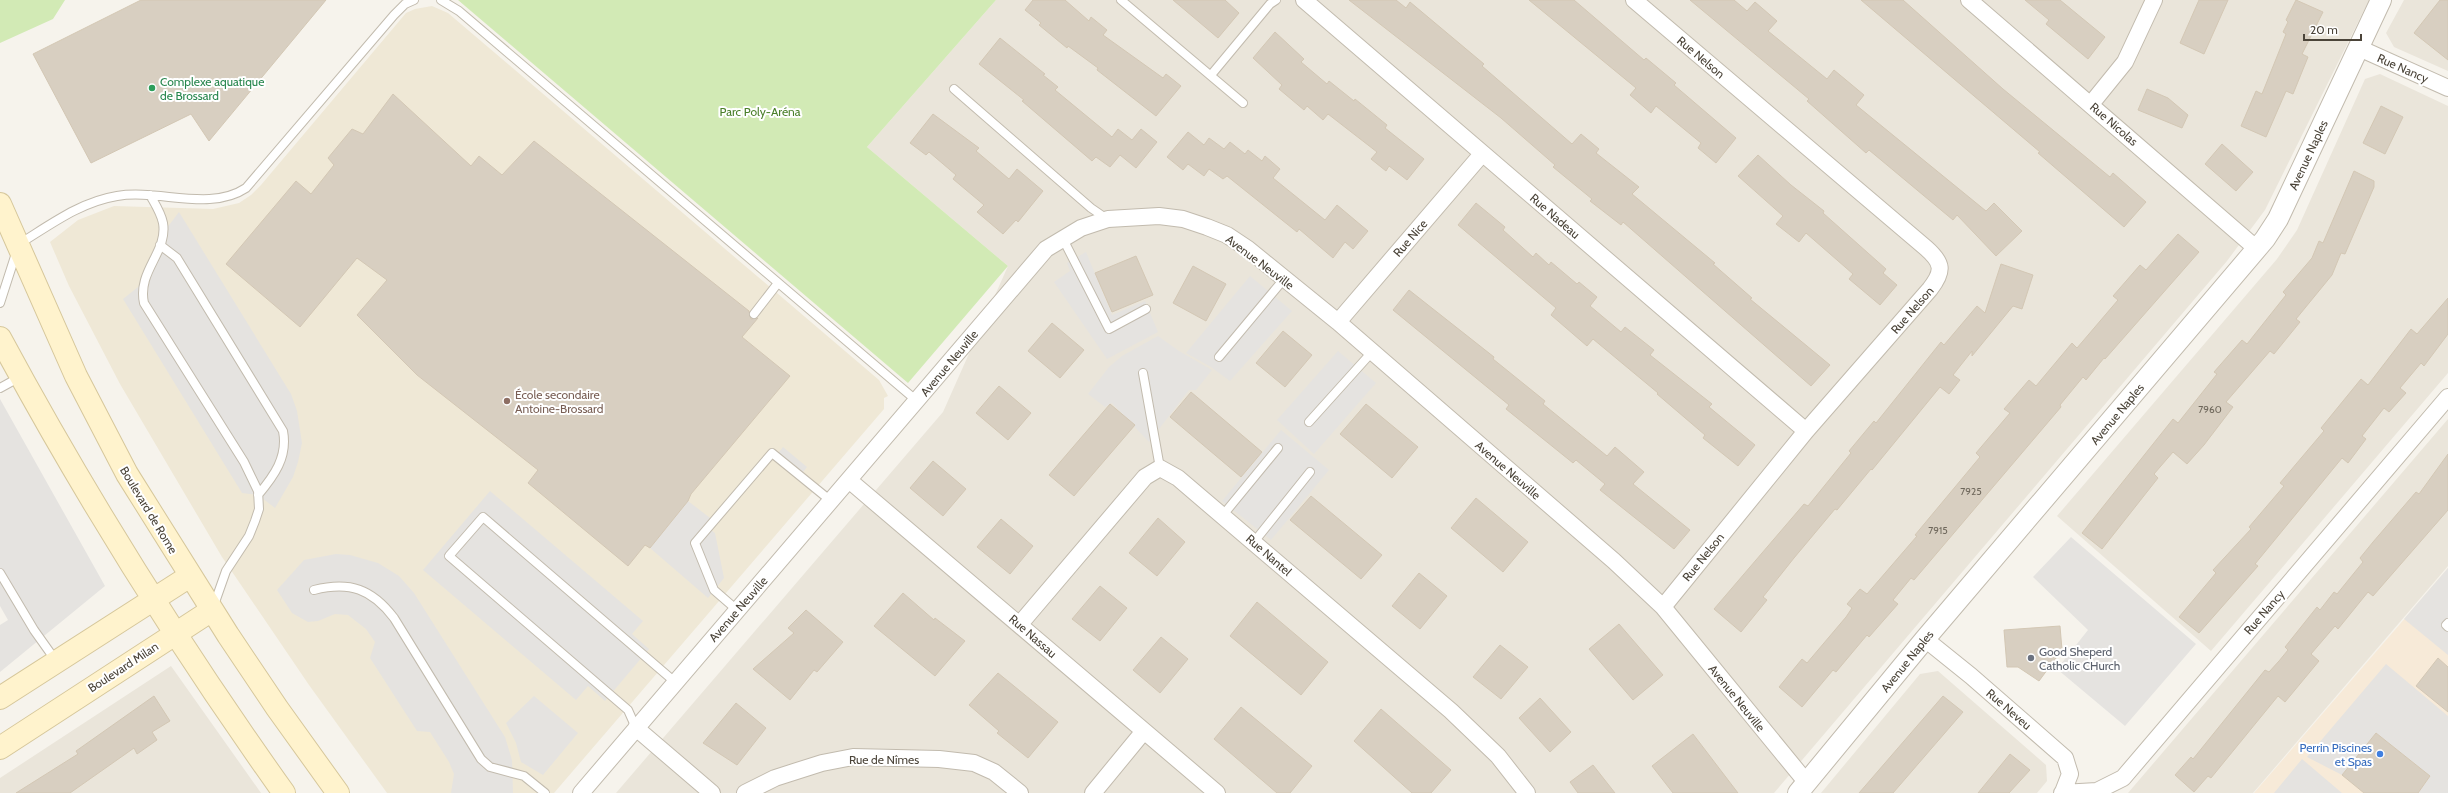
<svg xmlns="http://www.w3.org/2000/svg" width="2448" height="793" font-family="Cabin,sans-serif">
	<style>
		.residential { fill: #eae5da }
		.commercial { fill: #f7ead8 }
		.education { fill: #efe8d6 }
		.green { fill: #d2eab5 }
		.parking { fill: #e5e3e0 }
		.building { fill: #d8cfc1; stroke: #d3c7b4 }
		.lines { fill: none; stroke-linecap: round; stroke-linejoin: round }
		.service-casing { stroke: #c2bbae; stroke-width: 10 }
		.minor-casing { stroke: #c2bbae; stroke-width: 18 }
		.tertiary-casing { stroke: #c2bbae; stroke-width: 22 }
		.secondary-casing { stroke: #d6c79b; stroke-width: 24 }
		.service { stroke: #fff; stroke-width: 8 }
		.minor { stroke: #fff; stroke-width: 16 }
		.tertiary { stroke: #fff; stroke-width: 20 }
		.secondary { stroke: #fff3cd; stroke-width: 22 }
		.leisure-dot { fill: #2e9e5b; stroke: #fff; stroke-width: 1.5 }
		.education-dot { fill: #8d6e63; stroke: #fff; stroke-width: 1.5 }
		.worship-dot { fill: #6b7280; stroke: #fff; stroke-width: 1.5 }
		.shop-dot { fill: #3f7fe0; stroke: #fff; stroke-width: 1.5 }
		.labels { text-anchor: middle; dominant-baseline: central; stroke-width: 4; stroke-linejoin: round; paint-order: stroke }
		.number-label { font-size: 10px; fill: #6e675b }
		.street-label { font-size: 12px; fill: #4b4439; stroke: #fff }
		.leisure-label { font-size: 12px; fill: #27864d; stroke: #fff; text-anchor: start }
		.park-label { font-size: 12px; fill: #4a7f2a; stroke: #fff }
		.education-label { font-size: 12px; fill: #785e54; stroke: #fff; text-anchor: start }
		.worship-label { font-size: 12px; fill: #5b616d; stroke: #fff; text-anchor: start }
		.shop-label { font-size: 12px; fill: #366cbe; stroke: #fff; text-anchor: end }
	</style>
	<rect width="100%" height="100%" fill="#f6f3ec"/>
	<path class="residential" d="M996,0h1373l-104,210 -38,51 -453,532h-1158l327,-381 65,-146 -141,-119z
		M2404,0h44v71l-54,-24 -8,-14z
		M2380,74l68,32v267l-237,278 -154,-135 220,-257 20,-29 68,-151z
		M2448,419v147l-195,227h-125z
		M171,666l90,127h-261v-15z
		M1938,671l108,94 1,16 -10,12h-216l99,-119z"/>
	<path class="commercial" d="M2448,568v225h-194l159,-184z"/>
	<path class="education" d="M432,6l16,7 431,367 9,16 -4,2v11l-330,384h-167l-78,-108 -87,-128 -102,-173 -51,-98 -19,-44 28,-22 36,-14 99,3 26,-6 12,-8 10,-10 145,-172 9,-4z"/>
	<path class="green" d="M0,0h65l-12,19 -53,24z
		M458,0h538l-129,147 141,119 -100,117z"/>
	<path class="parking" d="M179,212l112,182 6,17 5,32 -4,19 -5,15 -18,31 -17,-13 -16,-2 -119,-194 20,-16 20,-50z
		M1086,252l26,63 33,-14 13,31 -51,27 -53,-77 16,-11 -3,-8z
		M1250,276l42,35 -62,70 -19,-14 -25,-14z
		M1158,336l21,15 33,19 -16,20h-7l-40,52 -37,-39 -7,4 -17,-13 21,-27 13,-11z
		M1338,351l38,32 -62,71 -37,-34z
		M0,399l105,187 -105,86v-47l8,-5 -8,-14z
		M1281,430l48,40 -58,70 -49,-39z
		M783,447l24,20 -7,9 -24,-20z
		M490,491l153,130 -11,13 17,15 -44,52 -17,-15 -12,14 -153,-130z
		M688,501l26,20 -6,7 7,5 9,45 -16,20 -58,-50z
		M2071,537l125,107 -71,82 -68,-57 31,-39 -55,-53z
		M336,554l14,1 28,8 21,13 15,17 91,144 7,23 1,33h-62l3,-19 -5,-12 -19,-30 -13,-1 -47,-73 5,-16 -9,-13 -18,-14 -13,-1 -17,7 -10,1 -16,-9 -15,-23 27,-30z
		M2448,568v87l-44,-36z
		M2386,664l62,52v77h-30l12,-17 -54,-43 -34,42 -35,-18z
		M534,696l44,37 -35,42 -22,-13 -5,-19 -10,-20z
		M2302,759l40,34h-68z"/>
	<path class="building" d="M141,0h185l-117,141 -18,-27 -100,49 -58,-109z
		M1033,0h32l24,21 2,-4 16,13 -4,5 60,43 3,-4 15,12 -25,30 -59,-46 1,-2 -30,-22 -1,2 -28,-23 2,-2 -16,-13z
		M1173,0h52l14,13 -21,25z
		M1349,0h47l10,8 4,-6 74,62 -2,2 90,78 9,-10 18,15 -3,4 43,34 -7,7 83,69 -2,1 39,34 -2,1 80,66 -19,21 -188,-164 -2,3 -31,-24 2,-2 -39,-32 2,-2 -54,-47z
		M1529,0h45l70,60 2,-2 30,25 -2,2 62,53 -20,25 -18,-15 3,-5 -45,-37 -5,7 -21,-18 6,-7z
		M1690,0h44l13,11 8,-9 22,19 -9,10 59,48 7,-9 30,25 -8,10 130,106 8,-8 28,28 -26,25 -39,-41 -4,5 -84,-70 -3,3 -59,-52 2,-2z
		M1861,0h42l100,89 107,88 3,-4 33,29 -22,25 -86,-74 2,-1z
		M2025,0h35l45,37 -17,22 -42,-35 3,-4z
		M2199,0h29l-24,54 -24,-11z
		M2296,0l27,12 -21,42 6,3 -15,37 -7,-3 -20,46 -25,-11 15,-35 6,3 24,-60 -3,-2 5,-10 -2,-2z
		M2440,0h8v60l-34,-27z
		M1275,32l29,27 -3,3 26,22 2,-3 25,20 1,-2 32,26 -2,3 39,31 -17,21 -18,-14 -3,5 -15,-12 6,-7 -49,-38 -5,6 -16,-14 -3,4 -25,-21 3,-4 -29,-27z
		M1000,38l45,36 -2,1 15,12 -3,3 57,47 6,-8 14,11 9,-11 16,13 -21,26 -16,-13 -10,12 -14,-10 -4,4 -70,-60 2,-1 -45,-36z
		M2147,89l21,9 20,17 -6,13 -44,-18z
		M393,94l78,72 8,-10 23,19 32,-34 215,170 2,8 7,-1 -16,19 48,39 -99,118 -3,7 -38,47 -5,-3 -17,21 -100,-83 10,-13 -121,-95 -60,-60 30,-35 -30,-22 -57,69 -74,-63 70,-83 15,13 23,-29 -6,-7 24,-29 11,5z
		M2381,106l22,11 -18,37 -22,-11z
		M933,114l46,34 -3,3 33,28 8,-10 26,22 -25,31 -2,-2 -13,14 -26,-22 7,-7 -31,-26 3,-4 -27,-23 -3,3 -16,-12z
		M1188,132l16,13 5,-7 15,11 6,-7 15,12 3,-4 14,11 3,-5 15,13 -7,9 52,42 12,-15 31,26 -15,18 -8,-7 -12,16 -34,-29 -2,3 -70,-56 -4,3 -14,-10 -5,7 -16,-12 -5,6 -16,-13z
		M2222,144l31,28 -17,19 -31,-27z
		M1758,155l33,30 33,26 -1,2 63,56 -3,4 14,12 -17,20 -31,-26 4,-5 -47,-41 -7,9 -23,-18 7,-8 -45,-40z
		M2354,171l20,10v6l-29,67 -4,-1 -9,22 -36,44 4,3 -26,32 -4,-3 -44,51 7,5 -29,38 -17,19 -14,-12 -19,22 4,4 -56,71 -20,-16 91,-114 5,4 39,-49 -3,-2 28,-32 5,4 39,-49 -3,-3 29,-34 7,-17 4,2z
		M1476,203l29,24 -2,3 30,27 3,-4 13,12 2,-3 26,22 2,-2 18,15 -7,9 31,26 4,-5 29,23 -4,5 62,49 -3,3 46,38 -17,21 -35,-28 2,-3 -48,-41 1,-1 -65,-54 -6,7 -36,-31 5,-7 -98,-83z
		M2178,234l21,18 -94,107 -1,-1 -18,22 -3,-3 -23,28 1,2 -147,173 -3,-2 -18,22 5,4 -29,33 -2,-2 -31,37 -3,-2 -31,37 -23,-20 23,-28 5,4 39,-46 6,-9 -5,-4 13,-15 7,5 50,-58 -2,-1 65,-78 -4,-4 34,-40 -6,-4 25,-29 7,6 36,-43 5,5 41,-48 -5,-4 27,-31 6,5z
		M1136,256l17,39 -41,17 -17,-39z
		M2001,264l32,11 -11,34 -9,-3 -41,50v-5l-19,24 7,5 -11,14 -9,-7 -68,83 -1,-1 -34,41 -2,-1 -41,49 -31,39 4,3 -26,32 -27,-23 90,-105 4,2 43,-53 -2,-2 25,-30 2,2 65,-81 3,3 33,-39 8,7z
		M1193,266l33,18 -20,37 -33,-18z
		M1409,290l85,67 -1,2 52,42 -2,3 64,52 8,-9 29,25 -11,12 57,46 -16,19 -74,-59 5,-6 -29,-24 -3,3 -36,-29 -31,-25 3,-4 -116,-95z
		M2448,298v36l-24,32 -3,-3 -21,25 6,5 -17,19 -5,-4 -22,28 4,3 -18,24 -6,-5 -87,106 3,2 -59,67 -20,-16 37,-44 -3,-3 38,-41 -2,-2 35,-41 -4,-3 44,-52 -3,-3 40,-49 7,6 43,-56 6,5z
		M1052,323l32,27 -24,28 -32,-27z
		M1283,331l29,24 -27,32 -29,-24z
		M999,386l32,27 -23,27 -32,-27z
		M1191,392l71,60 -21,25 -71,-60z
		M1110,404l25,21 -61,71 -25,-21z
		M1366,404l52,43 -26,31 -52,-44z
		M2448,454v56l-75,86 -5,-4 -30,37 -3,-3 -24,28 8,7 -34,41 -7,-6 -67,82 -3,-2 -14,16 -19,-17 16,-18 2,2 72,-89 4,2 10,-11 9,-11 -3,-3 32,-40 3,3 14,-18 3,2 26,-32 -3,-4 13,-16 43,-50 3,2z
		M933,461l33,28 -23,27 -33,-28z
		M1311,496l71,59 -21,24 -71,-59z
		M1476,498l52,44 -25,30 -52,-44z
		M1158,518l27,24 -28,34 -28,-23z
		M1001,519l32,27 -23,28 -33,-27z
		M1419,573l28,23 -27,33 -28,-23z
		M1100,586l27,22 -27,33 -28,-22z
		M903,593l31,27 1,-2 30,23 -30,35 -61,-50z
		M1257,602l71,60 -27,33 -71,-59z
		M806,610l37,32 -26,30 -3,-2 -24,30 -37,-31 41,-36 -6,-5z
		M1619,624l44,51 -30,25 -44,-51z
		M2060,626l2,24 -23,31 -21,-14h-11l-3,-37z
		M1161,637l27,22 -28,34 -27,-23z
		M1500,645l28,22 -27,32 -28,-22z
		M2438,658l10,9v45l-32,-26z
		M998,673l60,49 -30,36 -31,-25 2,-2 -30,-26z
		M154,696l16,25 -18,11 5,8 -20,14 -3,-6 -64,45h-54l62,-39 -2,-3z
		M1943,696l20,16 -70,81h-34z
		M1540,698l31,34 -21,20 -31,-34z
		M736,703l30,25 -29,37 -34,-22z
		M1241,707l71,59 -22,27h-13l-63,-54z
		M1381,709l70,61 -20,23h-19l-58,-52z
		M2376,733l54,43 -12,17h-54l-22,-18z
		M1693,734l45,59h-65l-21,-27z
		M2010,754l20,16 -21,23h-31z
		M1593,765l22,28h-37l-8,-11z"/>
	<g class="lines">
		<g class="service-casing">
			<path id="service" d="M441,0l18,11 458,390
				M1121,0l122,103
				M1211,75l59,-71 6,-4
				M954,89l137,119 16,11
				M150,195c5,9 11,18 13,28 5,29 -26,48 -19,80l100,159 14,29 1,18 -4,12 -6,15 -23,35 -12,34
				M1062,237l47,92 37,-20
				M160,245l17,13 106,173c5,26 -9,45 -25,64
				M0,303l19,-59c31,-19 61,-42 98,-48 42,-7 93,16 129,-8l148,-173 11,-11 9,-4
				M754,314l24,-31
				M1219,357l65,-78
				M1143,373l17,95
				M0,388l20,-11
				M1309,422l63,-70
				M1223,515l55,-67
				M1254,542l56,-70
				M0,573l34,57 22,31
				M314,590c36,-9 58,-1 80,28l87,141 9,8 34,9 21,17
				M737,610l-23,-20 -19,-47 77,-90 59,48
				M2448,623l-2,2 2,2
				M636,728l-8,-18 -179,-154 34,-39 192,165"/>
		</g>
		<g class="minor-casing">
			<path id="minor" d="M1304,0l502,431
				M1634,0l292,248c17,15 18,23 4,41l-124,142 -143,176
				M1969,0l288,249
				M2359,48l89,40
				M2091,104l34,-42 29,-62
				M1338,322l144,-168
				M850,481l367,312
				M1020,624l125,-147 15,-9 18,10 273,233 47,45 29,37
				M1925,639l46,37 94,82 5,16 -7,18
				M636,728l76,65
				M581,793l465,-544 35,-21 27,-9 51,-3 24,3 24,8 20,8 21,14 90,73 276,239 49,46 144,176
				M745,793l30,-15 47,-15 31,-6 86,2 35,4 20,9 26,21
				M1093,793l51,-62
				M2062,793l35,-2 26,-13 325,-381"/>
		</g>
		<g class="tertiary-casing">
			<path id="tertiary" d="M1798,793l127,-154 340,-400 13,-20 103,-219"/>
		</g>
		<g class="secondary-casing">
			<path id="secondary" d="M0,204l76,172 51,98 101,161 49,73 61,85
				M0,338c85,158 180,309 284,455
				M0,698l190,-122
				M0,748l212,-138"/>
		</g>
		<use href="#service" class="service"/>
		<use href="#minor" class="minor"/>
		<use href="#tertiary" class="tertiary"/>
		<use href="#secondary" class="secondary"/>
	</g>
	<circle class="leisure-dot" cx="152" cy="88" r="4"/>
	<circle class="education-dot" cx="507" cy="401" r="4"/>
	<circle class="worship-dot" cx="2031" cy="658" r="4"/>
	<circle class="shop-dot" cx="2380" cy="754" r="4"/>
	<g class="labels">
		<g class="number-label">
			<text x="2210" y="409">7960</text>
			<text x="1971" y="491">7925</text>
			<text x="1938" y="530">7915</text>
		</g>
		<g class="street-label">
			<text transform="translate(1701 57) rotate(40)">Rue Nelson</text>
			<text transform="translate(2403 68) rotate(24)">Rue Nancy</text>
			<text transform="translate(2114 124) rotate(41)">Rue Nicolas</text>
			<text transform="translate(2308 155) rotate(-65)">Avenue Naples</text>
			<text transform="translate(1555 216) rotate(41)">Rue Nadeau</text>
			<text transform="translate(1410 238) rotate(-49)">Rue Nice</text>
			<text transform="translate(1260 262) rotate(37)">Avenue Neuville</text>
			<text transform="translate(1912 310) rotate(-49)">Rue Nelson</text>
			<text transform="translate(949 363) rotate(-50)">Avenue Neuville</text>
			<text transform="translate(2117 414) rotate(-50)">Avenue Naples</text>
			<text transform="translate(1508 470) rotate(41)">Avenue Neuville</text>
			<text transform="translate(149 510) rotate(59)">Boulevard de Rome</text>
			<text transform="translate(1269 555) rotate(41)">Rue Nantel</text>
			<text transform="translate(1703 557) rotate(-51)">Rue Nelson</text>
			<text transform="translate(738 609) rotate(-49)">Avenue Neuville</text>
			<text transform="translate(2264 612) rotate(-49)">Rue Nancy</text>
			<text transform="translate(1033 636) rotate(41)">Rue Nassau</text>
			<text transform="translate(1907 661) rotate(-51)">Avenue Naples</text>
			<text transform="translate(123 667) rotate(-33)">Boulevard Milan</text>
			<text transform="translate(1737 698) rotate(51)">Avenue Neuville</text>
			<text transform="translate(2009 709) rotate(41)">Rue Neveu</text>
			<text x="884" y="759">Rue de Nîmes</text>
		</g>
		<g class="leisure-label">
			<text x="160" y="81">Complexe aquatique<tspan x="160" dy="14">de Brossard</tspan></text>
		</g>
		<g class="park-label">
			<text x="760" y="111">Parc Poly-Aréna</text>
		</g>
		<g class="education-label">
			<text x="515" y="394">École secondaire<tspan x="515" dy="14">Antoine-Brossard</tspan></text>
		</g>
		<g class="worship-label">
			<text x="2039" y="651">Good Sheperd<tspan x="2039" dy="14">Catholic CHurch</tspan></text>
		</g>
		<g class="shop-label">
			<text x="2372" y="747">Perrin Piscines<tspan x="2372" dy="14">et Spas</tspan></text>
		</g>
	</g>
	<path d="M2304 34v6h57v-6" fill="none" stroke="#4b4439" stroke-width="2"/>
	<text x="2310" y="34" font-size="12" fill="#4b4439" stroke="#ffffff" stroke-width="3" paint-order="stroke">20 m</text>
</svg>
